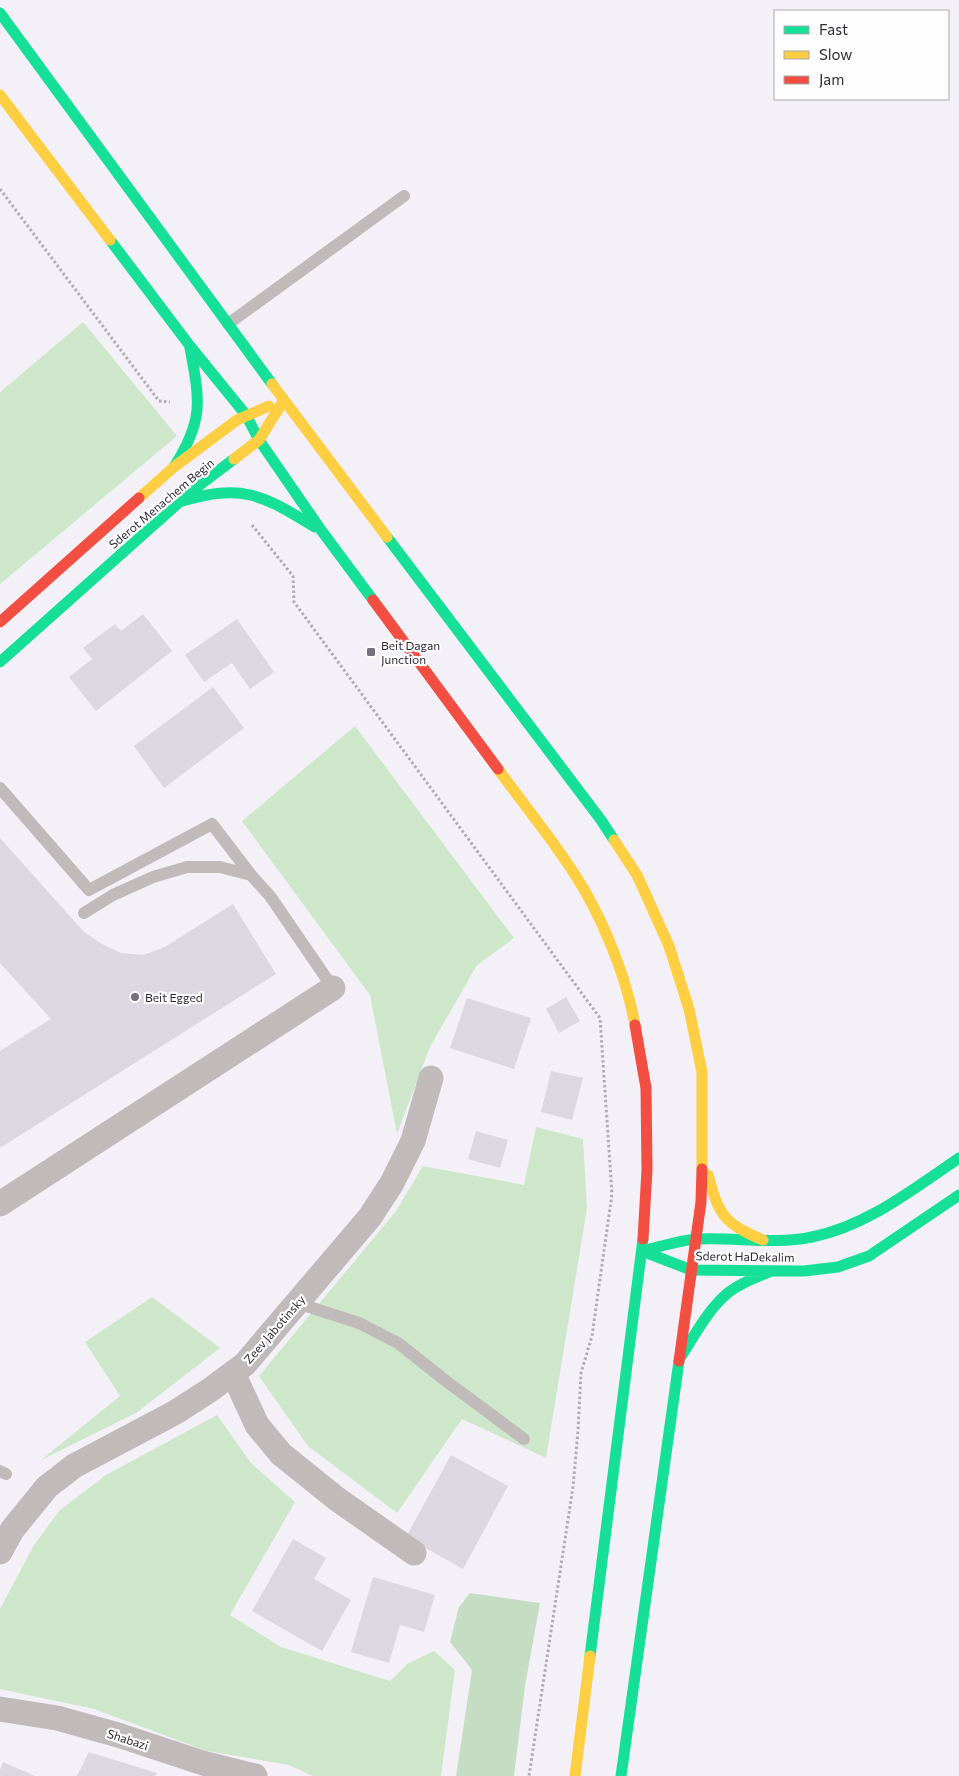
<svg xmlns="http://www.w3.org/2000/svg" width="959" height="1776" font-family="Commissioner,sans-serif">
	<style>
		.green { fill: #cee7cb }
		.forest { fill: #c5dec3 }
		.building { fill: #dcd7e1 }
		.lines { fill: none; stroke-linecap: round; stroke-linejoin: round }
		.path { stroke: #b0acae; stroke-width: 3; stroke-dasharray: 2.5 2.5; stroke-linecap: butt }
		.lane { stroke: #c0babb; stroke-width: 12 }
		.street { stroke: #c0babb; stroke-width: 25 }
		.fast { stroke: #16e098; stroke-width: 11 }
		.slow { stroke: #ffcf43; stroke-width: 11 }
		.jam { stroke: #f24e42; stroke-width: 11 }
		.poi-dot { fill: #75707b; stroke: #fdfdfd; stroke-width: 2 }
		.labels { text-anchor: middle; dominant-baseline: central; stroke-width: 4.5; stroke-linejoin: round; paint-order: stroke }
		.street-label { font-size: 12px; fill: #312b37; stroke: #fdfdfd }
		.poi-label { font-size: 12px; fill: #312b37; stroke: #fdfdfd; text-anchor: start }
	</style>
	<rect width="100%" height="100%" fill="#f4f0f8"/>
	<path class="green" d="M83,322l94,114 -177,148v-192z
		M355,726l159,212 -37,27 -47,82 -33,87 -27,-139 -128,-174z
		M536,1127l47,12 4,69 -41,250 -84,-39 -65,94 -89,-67 -49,-70 137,-165 27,-45 101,19z
		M152,1297l68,51 -84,65 -95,47 79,-64 -35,-54z
		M217,1415l34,48 44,39 -65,113 51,32 109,34 17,-17 27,-13 21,19 -14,106h-128l-24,-11 -82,-14 -113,-42 -94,-20v-80l34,-64 26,-35 46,-35z"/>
	<path class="forest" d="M470,1593l70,10 -15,83 -11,90h-58l16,-106 -22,-28 9,-35z"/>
	<path class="building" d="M143,614l29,37 -76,60 -27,-34 23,-18 -9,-11 32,-24 6,7z
		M237,619l37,53 -24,17 -18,-26 -28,19 -19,-27z
		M213,687l31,41 -80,60 -30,-42z
		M0,838l84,94 18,12 19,9 22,2 22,-8 68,-43 43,70 -276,174v-97l51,-32 -51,-56z
		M566,997l14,24 -21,12 -13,-24z
		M467,998l64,20 -17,51 -64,-21z
		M551,1071l32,7 -11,42 -31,-8z
		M476,1131l32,9 -8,28 -32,-9z
		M451,1455l57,31 -45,83 -57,-32z
		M293,1539l33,19 -12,21 37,21 -29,51 -70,-40z
		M373,1577l62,18 -11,37 -24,-7 -11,38 -38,-11z
		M89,1752l68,21 -2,3h-78z
		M3,1762l32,14h-35v-6z"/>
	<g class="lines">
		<path class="path" d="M0,189l159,212 11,1
			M252,525l41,51 1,26 306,416 12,176 -20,142 -11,37 -3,58 -5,56 -44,289"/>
		<path class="lane" d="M228,324l176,-128
			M0,788l89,102 123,-66 39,51
			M84,913l29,-18 40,-18 34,-10h33l31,8 19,21 63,92
			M297,1303l62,20 39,20 48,38 78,58
			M0,1471l6,3"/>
		<path class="street" d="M0,1204l333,-216
			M233,1373l24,52 24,29 56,45 77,54
			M0,1552l12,-22 35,-43 27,-21 102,-54 34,-22 35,-26 125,-147 22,-34 21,-42 18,-63
			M0,1709l57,9 61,17 88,29 49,12"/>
		<path class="fast" d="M0,13l272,371
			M110,240l80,106 56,69 13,25 62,90 52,70
			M174,467c30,-47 26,-66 16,-119
			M179,502c63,-19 82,-8 136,25
			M387,537l214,283 13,20
			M0,662l193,-172 41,-31
			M642,1251l49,19 113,1 34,-4 31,-11 90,-61
			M642,1251c18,-4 37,-11 56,-12 38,-2 76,6 114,-2 55,-11 101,-48 147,-79
			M682,1355c14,-22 27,-47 47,-63 13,-10 28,-15 43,-21
			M590,1656l53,-417
			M621,1776l58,-415"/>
		<path class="slow" d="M0,95l110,145
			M272,384l115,153
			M234,459l25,-19 25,-40
			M139,498l35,-31 63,-47 32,-14
			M498,769c29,40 64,82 88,124 22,39 41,88 49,132
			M614,840l23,35 32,71 20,63 13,63v97
			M708,1175c11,41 16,48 55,65
			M575,1776l15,-120"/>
		<path class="jam" d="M373,600l125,169
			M0,622l139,-124
			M635,1025l11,63 1,82 -4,69
			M679,1361l22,-159 1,-33"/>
	</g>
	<g class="poi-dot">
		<rect x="366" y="647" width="10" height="10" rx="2.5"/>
		<circle cx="135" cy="997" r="5"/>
	</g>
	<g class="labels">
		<g class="street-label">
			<text transform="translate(161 503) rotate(-40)">Sderot Menachem Begin</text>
			<text transform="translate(745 1256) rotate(1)">Sderot HaDekalim</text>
			<text transform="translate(274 1329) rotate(-49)">Zeev Jabotinsky</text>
			<text transform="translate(128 1739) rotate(18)">Shabazi</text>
		</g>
		<g class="poi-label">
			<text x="381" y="645">Beit Dagan<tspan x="381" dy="14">Junction</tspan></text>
			<text x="145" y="997">Beit Egged</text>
		</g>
	</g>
	<rect x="774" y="10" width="175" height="90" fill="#fdfdfd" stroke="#aba9ae"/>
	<rect x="784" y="26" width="25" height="8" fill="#16e098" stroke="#aba9ae"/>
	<text x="819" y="35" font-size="15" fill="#312b37">Fast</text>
	<rect x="784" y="51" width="25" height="8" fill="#ffcf43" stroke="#aba9ae"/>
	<text x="819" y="60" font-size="15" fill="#312b37">Slow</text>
	<rect x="784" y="76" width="25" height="8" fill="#f24e42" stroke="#aba9ae"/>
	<text x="819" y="85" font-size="15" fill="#312b37">Jam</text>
</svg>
